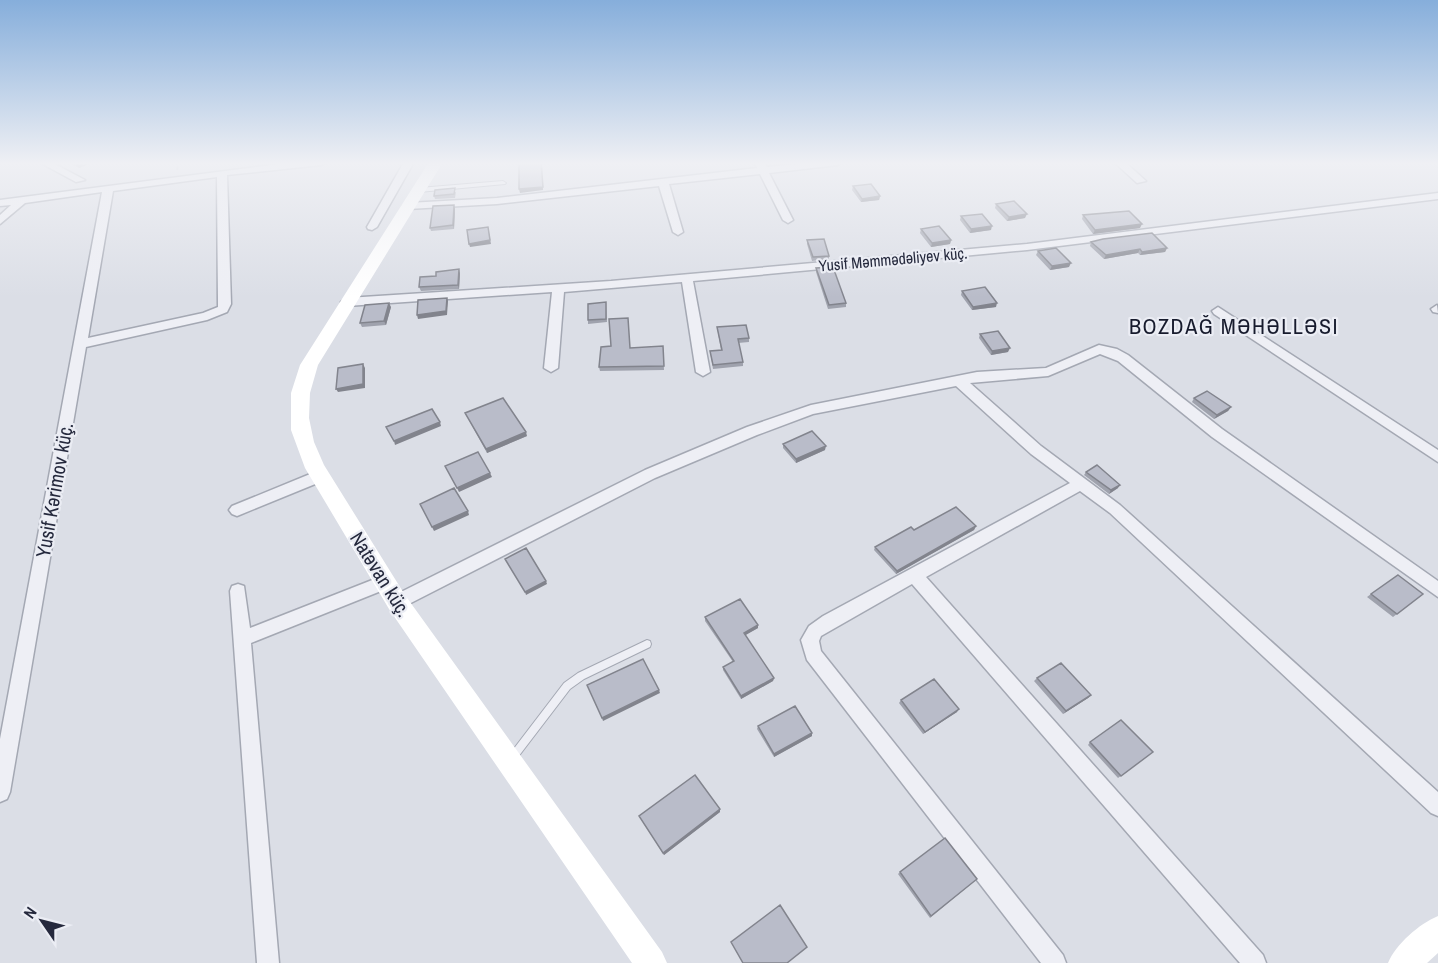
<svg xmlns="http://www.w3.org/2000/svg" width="1438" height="963" font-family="'Archivo Narrow',sans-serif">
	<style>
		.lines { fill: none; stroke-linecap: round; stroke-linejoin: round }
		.lane-casing { stroke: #a4a8b3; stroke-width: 2 }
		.street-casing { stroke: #a4a8b3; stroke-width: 3 }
		.path { stroke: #babcc5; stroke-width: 2; stroke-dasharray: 4 4; stroke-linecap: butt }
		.lane { fill: #eeeff5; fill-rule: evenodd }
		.street { fill: #eeeff5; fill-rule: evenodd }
		.secondary { fill: #fff; fill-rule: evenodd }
		.wall { fill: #9fa2ad }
		.shaded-wall { fill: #82848d }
		.building { fill: #b9bcc9; stroke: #82848d; stroke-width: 1.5 }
		.labels { text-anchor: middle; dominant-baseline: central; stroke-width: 4.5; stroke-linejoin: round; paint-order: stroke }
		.far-street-label { font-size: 16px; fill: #25293d; stroke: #ebedf4 }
		.street-label { font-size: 20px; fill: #25293d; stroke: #ebedf4 }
		.quarter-label { font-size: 22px; letter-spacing: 1.5px; fill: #171b2d; stroke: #ebedf4 }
	</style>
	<rect width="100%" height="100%" fill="#dbdee6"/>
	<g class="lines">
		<g class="lane-casing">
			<path id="lane" d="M503,181l3,2 -1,1 -86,8 -3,-2 3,-2z
				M647,640l3,1 1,3 -1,3 -66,32 -14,10 -55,72 -3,2 -3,-2 -2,-3 2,-3 55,-72 14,-10z"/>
		</g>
		<g class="street-casing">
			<path id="street" d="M39,162h12l34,18 -9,2z
				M294,162h32l-5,3 -94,10 4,129 -4,8 -20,8 -121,27 -76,445 -3,7 -7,3v-63l102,-547 -77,11 -25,21v-9l11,-10 -11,1v-6zM217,177l1,130 -15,6 -115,25 25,-147z
				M404,162h10l-37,65 -5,3 -4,-1 -1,-2z
				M757,162h6l4,5 47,-5h29l-5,3 -69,8 24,47 -5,3 -5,-3 -23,-46 -91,10 14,48 -5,3 -5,-3 -14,-46 -162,18 -89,5 -5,-3 5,-3 89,-5 260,-30 -2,-4z
				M1114,162h11l21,19 -9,2z
				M1438,193v6l-411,51 -334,31 17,91 -7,4 -7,-4 -14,-90 -118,10 -6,76 -7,4 -7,-4 8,-76 -205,14 -6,-4 6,-4 264,-17 416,-37z
				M1437,305l1,8 -5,-1 -2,-3z
				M1218,307l220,143v12l-224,-148 -2,-3z
				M1099,345l18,4 11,6 94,74 216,152v16l-226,-160 -94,-76 -18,-7 -52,22 -78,7 71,63 79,59 318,287v24l-7,-3 -321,-300 -30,-22 -154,86 337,378 3,8h-26l-328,-379 -91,52 -2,5 2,10 242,304 3,8h-25l-234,-303 -6,-20 8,-14 14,-10 247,-133 -39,-29 -75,-68 -143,28 -56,21 -102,43 -252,129 -6,2 -6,-2 -2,-5 2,-5 254,-127 102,-43 64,-22 166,-33 69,-4z
				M320,470l5,2 2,4 -2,4 -88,36 -5,-2 -3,-4 3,-4z
				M385,575l6,2 2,5 -2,5 -140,56 28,320h-22l-27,-372 2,-5 6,-2 6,2 6,42z"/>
		</g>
		<path class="path" d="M177,170l2,-8"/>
		<use href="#lane" class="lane"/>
		<use href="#street" class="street"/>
		<path class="secondary" d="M429,162h14l-125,203 -8,28 -1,25 5,24 10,23 81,130 257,357 5,11h-35l-243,-354 -84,-141 -14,-38v-37l9,-28z
			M1438,916v37l-11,10h-39c8,-19 31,-39 50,-47z"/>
	</g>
	<path class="wall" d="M67,162h27l-15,6z
		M853,186l27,10 -1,4 -18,2 -9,-12z
		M456,192l-1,6 -20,1 -1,-3z
		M996,204l29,14 -18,3 -12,-13z
		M455,209l-1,20 -23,2 -1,-3z
		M1083,215l57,13 -47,6 -11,-15z
		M961,216l30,14 -21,3 -10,-13z
		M921,229l30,11 -1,4 -19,3 -11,-14z
		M807,240l22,16v3l-17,2 -5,-17z
		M1091,242l76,6 -2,4 -25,3 -2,-2 -34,6 -14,-13z
		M1038,251l31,16 -19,3 -14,-15z
		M816,268l30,35v4l-18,2 -12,-37z
		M460,273l-1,16 -38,2 -2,-4z
		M962,291l34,16 -24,3 -11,-15z
		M606,302l1,20 -19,2v-4z
		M391,307l-5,18 -24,2 -2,-4z
		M717,327l32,11v4l-11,1 5,19v4l-30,3 -3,-18 11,-1z
		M980,334l28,18 -17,3 -12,-17z
		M663,346l1,24 -64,1 -1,-4 31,-19z
		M1194,398l37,9 -3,4 -14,8 -22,-17z
		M465,413l62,23 -40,17z
		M783,444l42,6 -29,13 -13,-15z
		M1086,472l32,16 -9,6 -25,-19z
		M976,526l-2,4 -78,44 -22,-24 1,-3 39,-17z
		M1371,594h52l-30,23 -26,-20z
		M705,617l53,11 -13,7 29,43 -1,3 -32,18 -18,-29v-3l10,-5 -28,-41z
		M1037,678l54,17 -3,3 -25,16 -29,-33z
		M901,700l56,12 -34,22 -24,-31z
		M758,726l54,7v3l-38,21 -17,-28z
		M1090,742l59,13 -31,23 -30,-33z
		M720,812l-56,43 -25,-39z
		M900,872l77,7 -47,39 -32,-44z"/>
	<path class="shaded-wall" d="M84,162h10l-15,6 -2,-3z
		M542,162l1,28 -23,3 -1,-4z
		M880,196l-1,4 -18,2 1,-3z
		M454,205l1,4 -1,20 -1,-4z
		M1027,214l-2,4 -18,3 2,-4z
		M1142,224l-2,4 -47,6 2,-4z
		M992,226l-1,4 -21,3 1,-4z
		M488,227l3,17 -21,3 -1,-3z
		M951,240l-1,4 -19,3 1,-4z
		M1167,248l-2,4 -25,3 2,-3z
		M1140,249l-2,4 -34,6 2,-4z
		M1071,263l-2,4 -19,3 2,-4z
		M459,269l1,4 -1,16 -1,-4z
		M447,298l1,3 -1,14 -29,4 -1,-4z
		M389,303l2,4 -5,18 -2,-4z
		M997,303l-1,4 -24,3 1,-3z
		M1010,348l-2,4 -17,3 1,-4z
		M363,364l2,4v20l-27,4 -2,-3z
		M1231,407l-3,4 -14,8 3,-4z
		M440,422l1,4 -46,19 -1,-4z
		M526,432l1,4 -40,17 -1,-4z
		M826,446l-1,4 -29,13v-4z
		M490,473l2,4 -33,15 -2,-4z
		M1120,485l-2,3 -9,6 2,-4z
		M468,511l1,4 -35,16 -2,-4z
		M976,526l-2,4 -78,44 1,-3z
		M546,581l1,3 -21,11 -1,-3z
		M758,625v3l-14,8v-3z
		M774,678l-1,3 -32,18v-3z
		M659,690l1,3 -57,28 -1,-3z
		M1091,695l-3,3 -25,16 3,-3z
		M959,709l-2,3 -34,22 2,-2z
		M812,733v3l-38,21v-3z
		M720,809v3l-56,43 -1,-2z"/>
	<path class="building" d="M71,162h13l-7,3z
		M519,162h22l2,25 -24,2z
		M871,184l9,12 -18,3 -9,-13z
		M455,188l-1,6 -20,2 1,-6z
		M1014,201l13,13 -18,3 -13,-13z
		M454,205l-1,20 -23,3 3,-22z
		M1129,211l13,13 -47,6 -12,-15z
		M982,214l10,12 -21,3 -10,-13z
		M939,226l12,14 -19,3 -11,-14z
		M488,227l2,13 -21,4 -2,-14z
		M1152,233l15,15 -25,4 -2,-3 -34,6 -15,-13 12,-3z
		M824,239l5,17 -16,1 -6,-17z
		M1056,248l15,15 -19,3 -14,-15z
		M833,267l13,36 -17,2 -13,-37z
		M459,269l-1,16 -39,2 1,-10 16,-1v-4z
		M985,287l12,16 -24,4 -11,-16z
		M447,298l-1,13 -29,4 1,-15z
		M606,302v17l-18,1v-16z
		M389,303l-5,18 -24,2 5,-18z
		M628,318l2,30 33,-2 1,20 -65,1 2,-20 10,-1 -2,-27z
		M746,325l3,13 -11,1 5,23 -30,3 -3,-14 12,-1 -5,-23z
		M998,331l12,17 -18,3 -12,-17z
		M363,364v20l-27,5 2,-21z
		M1207,391l24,16 -14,8 -23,-17z
		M503,398l23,34 -40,17 -21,-36z
		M432,409l8,13 -46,19 -8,-14z
		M812,431l14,15 -30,13 -13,-15z
		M478,452l12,21 -33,15 -12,-22z
		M1097,465l23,20 -9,5 -25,-18z
		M454,488l14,23 -36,16 -12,-23z
		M956,507l20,19 -79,45 -22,-24 36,-20 3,3z
		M526,548l20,33 -21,11 -20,-33z
		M1398,575l25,19 -26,20 -26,-20z
		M740,599l18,26 -14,8 30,45 -33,18 -18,-29 11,-6 -29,-44z
		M643,659l16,31 -57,28 -15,-33z
		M1061,663l30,32 -25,16 -29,-33z
		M934,679l25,30 -34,23 -24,-32z
		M795,706l17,27 -38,21 -16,-28z
		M1121,720l32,32 -32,24 -31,-34z
		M695,775l25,34 -57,44 -24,-37z
		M945,838l32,41 -46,37 -31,-44z
		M780,905l27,42 -20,16h-44l-12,-21z"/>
	<linearGradient id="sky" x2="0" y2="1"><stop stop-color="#86aedb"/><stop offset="0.55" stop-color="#eff0f4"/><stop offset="1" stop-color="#eff0f4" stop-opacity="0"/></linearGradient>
	<rect width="1438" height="297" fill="url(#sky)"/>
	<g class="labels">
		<g class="far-street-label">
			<text transform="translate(893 259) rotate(-5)">Yusif Məmmədəliyev küç.</text>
		</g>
		<g class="street-label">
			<text transform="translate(54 490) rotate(-80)">Yusif Kərimov küç.</text>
			<text transform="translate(381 574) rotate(58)">Natəvan küç.</text>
		</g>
		<g class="quarter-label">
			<text x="1234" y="326">BOZDAĞ MƏHƏLLƏSI</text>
		</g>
	</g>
	<g transform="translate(42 921) rotate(305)" stroke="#ebedf4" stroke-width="4.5" paint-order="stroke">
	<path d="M0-4.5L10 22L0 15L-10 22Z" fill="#25293d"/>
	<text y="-9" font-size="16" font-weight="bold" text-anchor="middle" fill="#25293d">N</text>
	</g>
</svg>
